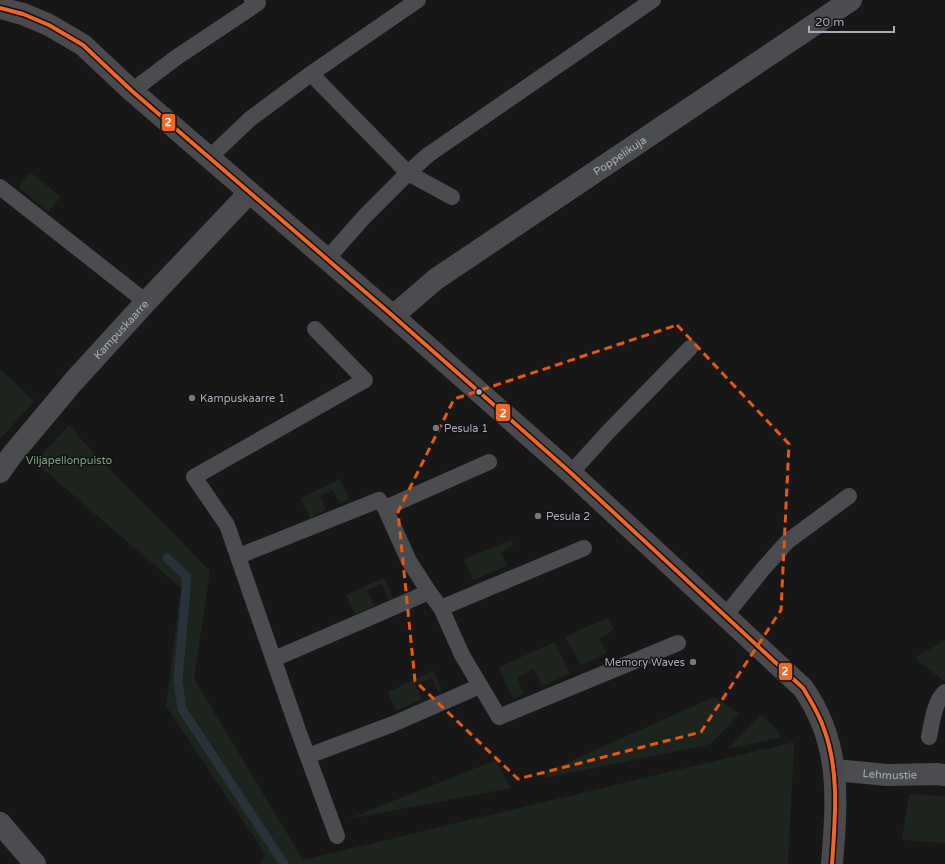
<svg xmlns="http://www.w3.org/2000/svg" width="945" height="864" font-family="'Varela Round',sans-serif">
	<style>
		.green { fill: #1d241e }
		.lines { fill: none; stroke-linecap: round; stroke-linejoin: round }
		.stream { stroke: #2a3239; stroke-width: 9 }
		.lane { stroke: #4b4c50; stroke-width: 16 }
		.street { stroke: #4b4c50; stroke-width: 22 }
		.secondary { stroke: #4a4a4e; stroke-width: 22 }
		.bus-1-casing { stroke: #111113; stroke-width: 7 }
		.bus-1 { stroke: #f26522; stroke-width: 4 }
		.marked { fill: none; stroke: #e8590c; stroke-width: 3; stroke-dasharray: 8 5; stroke-linejoin: round }
		.bus-dot { fill: #a8adb8; stroke: #111113; stroke-width: 1.5 }
		.poi-dot { fill: #757880; stroke: #111113; stroke-width: 1.5 }
		.labels { text-anchor: middle; dominant-baseline: central; stroke-width: 3; stroke-linejoin: round; paint-order: stroke }
		.street-label { font-size: 11px; fill: #a8adb8; stroke: #111113 }
		.poi-label { font-size: 11px; fill: #a8adb8; stroke: #111113; text-anchor: start }
		.park-label { font-size: 11px; fill: #7fa381; stroke: #111113 }
		.line-badge { stroke: #111113; stroke-width: 1.5 }
		.badge-label { font-size: 11px; text-anchor: middle; font-weight: bold; fill: #fff }
	</style>
	<rect width="100%" height="100%" fill="#171717"/>
	<path class="green" d="M30,172l31,25 -13,15 -30,-25z
		M0,369l34,32 -34,38z
		M69,425l19,22 122,124 -16,108 109,181 491,-118 -6,122h-527l4,-11 -99,-147 15,-118 -146,-126z
		M340,479l9,20 -9,5 -7,-14 -13,6 6,14 -16,8 -9,-20z
		M511,540l2,5 -12,8 6,13 -34,14 -9,-21z
		M384,578l9,20 -4,2 -7,-16 -15,6 7,16 -19,8 -9,-19z
		M607,618l7,12 -15,8 8,15 -26,12 -16,-28z
		M945,640v42l-30,-24z
		M555,642l15,32 -28,12 -8,-17 -17,8 7,17 -11,5 -14,-32z
		M433,671l9,19 -4,2 -6,-14 -17,7 7,14 -26,12 -8,-19z
		M714,697l25,17 -28,30 -165,34 -2,-5z
		M761,715l7,5 14,17 -54,12z
		M496,760l15,28 -163,31z
		M909,794l36,2v47l-43,-3z"/>
	<g class="lines">
		<path class="stream" d="M167,558l20,19 -9,103 4,29 102,155"/>
		<path class="lane" d="M312,73l106,-73
			M132,91l45,-34 81,-54 -6,-3
			M209,158l41,-39 62,-46 6,8 90,92 -44,44 -37,42
			M0,187l146,115
			M452,197l-44,-24 20,-18 225,-155
			M315,329l50,51 -171,97 33,48 71,205 39,106
			M571,473l37,-41 82,-84
			M385,508l104,-46
			M239,556l140,-56 6,8 24,53 20,31 12,16 21,47 37,62 179,-74
			M441,608l143,-60
			M725,616l38,-47 25,-28 61,-45
			M274,659l155,-67
			M929,737c3,-14 5,-35 16,-45
			M308,756l85,-32 87,-38"/>
		<g class="street">
			<path id="s1" d="M393,316l43,-37 415,-279"/>
			<path id="s2" d="M0,472l12,-17 61,-73 73,-80 103,-109"/>
			<path id="s3" d="M835,770l52,5 50,-1 8,1"/>
			<path d="M0,823l35,41"/>
		</g>
		<path class="secondary" d="M0,8l23,6 26,11 34,20 49,46 261,225 178,157 232,215c39,56 34,111 29,176"/>
		<g class="bus-1-casing">
			<path id="bus-1" d="M0,8l23,6 26,11 34,20 49,46 261,225 178,157 232,215c8,13 16,26 21,41 16,43 11,91 8,135"/>
		</g>
		<use href="#bus-1" class="bus-1"/>
	</g>
	<path class="marked" d="M677,325l112,119 -8,166 -80,122 -183,47 -103,-98 -17,-169 56,-113z"/>
	<circle class="bus-dot" cx="479" cy="392" r="3.5"/>
	<g class="poi-dot">
		<circle cx="192" cy="398" r="4"/>
		<circle cx="436" cy="428" r="4"/>
		<circle cx="538" cy="516" r="4"/>
		<circle cx="693" cy="662" r="4"/>
	</g>
	<g class="labels">
		<g class="street-label">
			<text stroke="none"><textPath href="#s1" startOffset="278">Poppelikuja</textPath></text>
			<text stroke="none"><textPath href="#s2" startOffset="187">Kampuskaarre</textPath></text>
			<text stroke="none"><textPath href="#s3" startOffset="55">Lehmustie</textPath></text>
		</g>
		<g class="poi-label">
			<text x="200" y="398">Kampuskaarre 1</text>
			<text x="444" y="428">Pesula 1</text>
			<text x="546" y="516">Pesula 2</text>
			<text x="685" y="662" text-anchor="end">Memory Waves</text>
		</g>
		<g class="park-label">
			<text x="69" y="460">Viljapellonpuisto</text>
		</g>
	</g>
	<g class="line-badge">
		<rect x="161" y="113" width="15" height="19" rx="4" fill="#f26522"/>
		<rect x="495" y="403" width="16" height="19" rx="4" fill="#f26522"/>
		<rect x="778" y="662" width="15" height="19" rx="4" fill="#f26522"/>
	</g>
	<g class="badge-label">
		<text x="168" y="126">2</text>
		<text x="503" y="417">2</text>
		<text x="785" y="675">2</text>
	</g>
	<path d="M809 26v6h85v-6" fill="none" stroke="#a8adb8" stroke-width="2"/>
	<text x="815" y="26" font-size="12" fill="#a8adb8" stroke="#111113" stroke-width="3" paint-order="stroke">20 m</text>
</svg>
